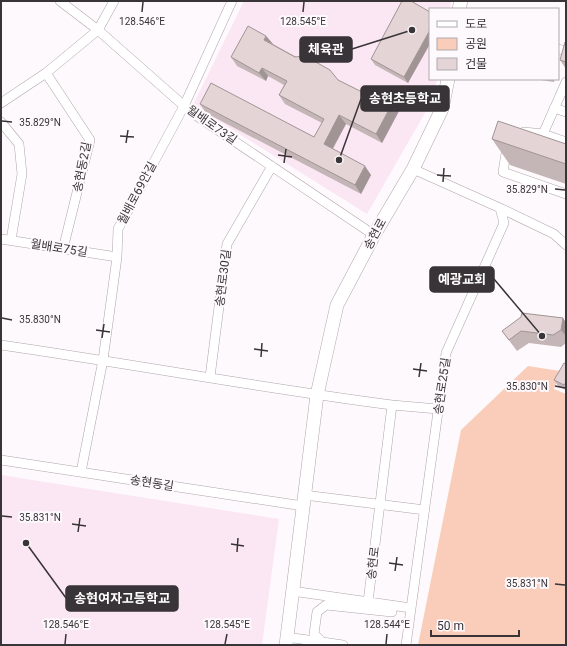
<svg xmlns="http://www.w3.org/2000/svg" width="567" height="646" font-family="Roboto,'Noto Sans KR',sans-serif">
	<style>
		.built { fill: #fbe7f3 }
		.green { fill: #f9cdb9 }
		.lines { fill: none; stroke-linecap: round; stroke-linejoin: round }
		.minor-casing { stroke: #b0a4ab; stroke-width: 10 }
		.secondary-casing { stroke: #b0a4ab; stroke-width: 14 }
		.minor { stroke: #fff; stroke-width: 9 }
		.secondary { stroke: #fff; stroke-width: 13 }
		.wall { fill: #c4b6b7 }
		.shaded-wall { fill: #a09495 }
		.building { fill: #e4d4d5; stroke: #a09495 }
		.ticks { fill: none; stroke: #393437; stroke-width: 1.5 }
		.labels { text-anchor: middle; dominant-baseline: central; stroke-width: 4; stroke-linejoin: round; paint-order: stroke }
		.street-label { font-size: 12px; fill: #393437; stroke: #fef9fc }
		.ticks-label { font-size: 10px; text-anchor: middle; fill: #393437; stroke: #fef9fc; stroke-width: 4; stroke-linejoin: round; paint-order: stroke }
		.leader { fill: none; stroke: #393437; stroke-width: 1.5 }
		.callout-dot { fill: #393437; stroke: #fef9fc; stroke-width: 1.5 }
		.callout { fill: #393437; stroke: #393437; stroke-width: 1.5 }
		.callout-label { font-size: 13px; text-anchor: middle; font-weight: bold; fill: #fff }
	</style>
	<rect width="100%" height="100%" fill="#fef9fc"/>
	<path class="built" d="M244,1h207l-1,8h-20v70h7l-4,20 -66,115 -174,-109z
		M1,475l278,44 -17,126h-261z"/>
	<path class="green" d="M528,366l32,5 -6,18 12,5v251h-148l43,-215z"/>
	<g class="lines">
		<g class="minor-casing">
			<path id="minor" d="M60,1l38,29 93,82 183,123
				M558,49l8,2
				M46,73l44,67 -27,109
				M566,82l-23,52 23,8
				M1,103l45,-30 52,-43 16,-29
				M554,108l12,4
				M1,122l18,22 3,30 -11,66
				M524,132l19,2
				M507,147l-4,25 63,22
				M500,208l54,26 12,11
				M1,239l116,18
				M1,345c131,19 260,43 391,60
				M210,377l17,-133 45,-78
				M1,460l302,46
				M81,472l22,-112 14,-103 1,-28 66,-123 48,-105
				M304,495l121,15
				M292,591l119,17
				M368,602l24,-197 46,4
				M286,637l36,5 -1,2
				M343,645l-21,-3 -8,-8 3,-22 9,-7 66,7
				M406,645l40,-292 58,-130 -4,-15 -87,-39"/>
		</g>
		<g class="secondary-casing">
			<path id="secondary" d="M459,9l2,-8
				M286,645l31,-250 20,-90 37,-70 39,-66 29,-60 6,-30"/>
		</g>
		<use href="#minor" class="minor"/>
		<use href="#secondary" class="secondary"/>
	</g>
	<path class="wall" d="M430,12l-22,71 -33,-18 -4,-6z
		M266,36l7,8 65,36 61,31 -17,32 -36,-19 -13,25 38,26 -10,19 -155,-81 -6,-9 114,33 8,-14 -37,-19 -6,-9 5,-10 -16,-9 -2,5 -29,-15 -6,-9z
		M566,43v26l-6,-9z
		M534,79h21l-1,3z
		M492,139l74,5v40l-56,-19z
		M563,318l3,5v20l-5,4 -32,-4 -12,8 -15,-20z
		M566,364v26l-8,-4 -4,-6z"/>
	<path class="shaded-wall" d="M430,30v14l-22,39 -4,-6z
		M266,36l7,8 -9,-4z
		M262,68l6,8 -2,5 -7,-8z
		M393,102l6,9 -17,32 -6,-9z
		M339,115l7,9 -16,29 -6,-9z
		M365,166l6,9 -10,19 -6,-9z
		M563,318l3,5v13l-5,-6z"/>
	<path class="building" d="M402,1h9l19,11v18l-26,47 -33,-18z
		M248,26l18,10 -2,4 31,17 10,-1 25,14 8,10 28,14 1,-2 6,3 1,-3 19,10 -17,32 -37,-19 -15,29 41,22 -10,19 -155,-81 11,-21 103,54 10,-18 -45,-24 8,-14 -25,-13 -3,5 -28,-16z
		M565,42l1,1v19l-6,-2z
		M498,121l68,23v20l-74,-25z
		M522,313l41,5 -2,12 -8,5 -32,-4 -12,9 -7,-9 19,-14z
		M564,363l2,1v18l-2,3 -10,-5z"/>
	<path class="ticks" d="M142,12l1,-10M303,12l1,-10M2,121l10,1M120,136l14,1M126,143l2,-13M278,155l14,2M284,163l2,-14M437,175l14,1M443,182l1,-14M555,189l10,1M2,318l10,2M96,330l14,2M102,338l2,-14M254,349l14,2M261,357l1,-14M413,369l14,2M419,377l2,-14M555,386l10,2M2,516l10,1M72,524l14,2M78,532l2,-14M231,544l13,2M237,552l1,-14M389,563l14,2M395,571l2,-14M555,584l10,1M65,644l1,-10M225,644l2,-10M386,644l1,-10"/>
	<g class="labels">
		<g class="street-label">
			<text transform="translate(212 125) rotate(35)">월배로73길</text>
			<text transform="translate(82 167) rotate(-79)">송현동2길</text>
			<text transform="translate(137 193) rotate(-62)">월배로69안길</text>
			<text transform="translate(375 234) rotate(-61)">송현로</text>
			<text transform="translate(59 248) rotate(9)">월배로75길</text>
			<text transform="translate(223 278) rotate(-83)">송현로30길</text>
			<text transform="translate(442 386) rotate(-82)">송현로25길</text>
			<text transform="translate(152 483) rotate(9)">송현동길</text>
			<text transform="translate(373 563) rotate(-83)">송현로</text>
		</g>
	</g>
	<g class="ticks-label">
		<text x="142" y="25">128.546°E</text>
		<text x="303" y="25">128.545°E</text>
		<text x="40" y="126">35.829°N</text>
		<text x="527" y="193">35.829°N</text>
		<text x="40" y="323">35.830°N</text>
		<text x="527" y="390">35.830°N</text>
		<text x="40" y="521">35.831°N</text>
		<text x="527" y="587">35.831°N</text>
		<text x="66" y="628">128.546°E</text>
		<text x="227" y="628">128.545°E</text>
		<text x="387" y="628">128.544°E</text>
	</g>
	<path class="leader" d="M412 30L352 49M339 160L361 99M542 336L494 279M26 543L66 598"/>
	<g class="callout-dot">
		<circle cx="412" cy="30" r="4"/>
		<circle cx="339" cy="160" r="4"/>
		<circle cx="542" cy="336" r="4"/>
		<circle cx="26" cy="543" r="4"/>
	</g>
	<g class="callout">
		<rect x="300" y="37" width="52" height="25" rx="4"/>
		<rect x="361" y="86" width="88" height="25" rx="4"/>
		<rect x="430" y="267" width="64" height="25" rx="4"/>
		<rect x="66" y="586" width="112" height="25" rx="4"/>
	</g>
	<g class="callout-label">
		<text x="326" y="54">체육관</text>
		<text x="405" y="103">송현초등학교</text>
		<text x="462" y="284">예광교회</text>
		<text x="122" y="603">송현여자고등학교</text>
	</g>
	<rect width="567" height="646" fill="none" stroke="#393437" stroke-width="4"/>
	<rect x="429" y="8" width="130" height="72" fill="#fef9fc" stroke="#afaaad"/>
	<rect x="437" y="21" width="20" height="6" fill="#ffffff" stroke="#afaaad"/>
	<text x="465" y="28" font-size="12" fill="#393437">도로</text>
	<rect x="437" y="38" width="20" height="12" fill="#f9cdb9" stroke="#afaaad"/>
	<text x="465" y="48" font-size="12" fill="#393437">공원</text>
	<rect x="437" y="58" width="20" height="12" fill="#e4d4d5" stroke="#afaaad"/>
	<text x="465" y="68" font-size="12" fill="#393437">건물</text>
	<path d="M431 630v6h88v-6" fill="none" stroke="#393437" stroke-width="2"/>
	<text x="437" y="630" font-size="12" fill="#393437" stroke="#fef9fc" stroke-width="3" paint-order="stroke">50 m</text>
</svg>
